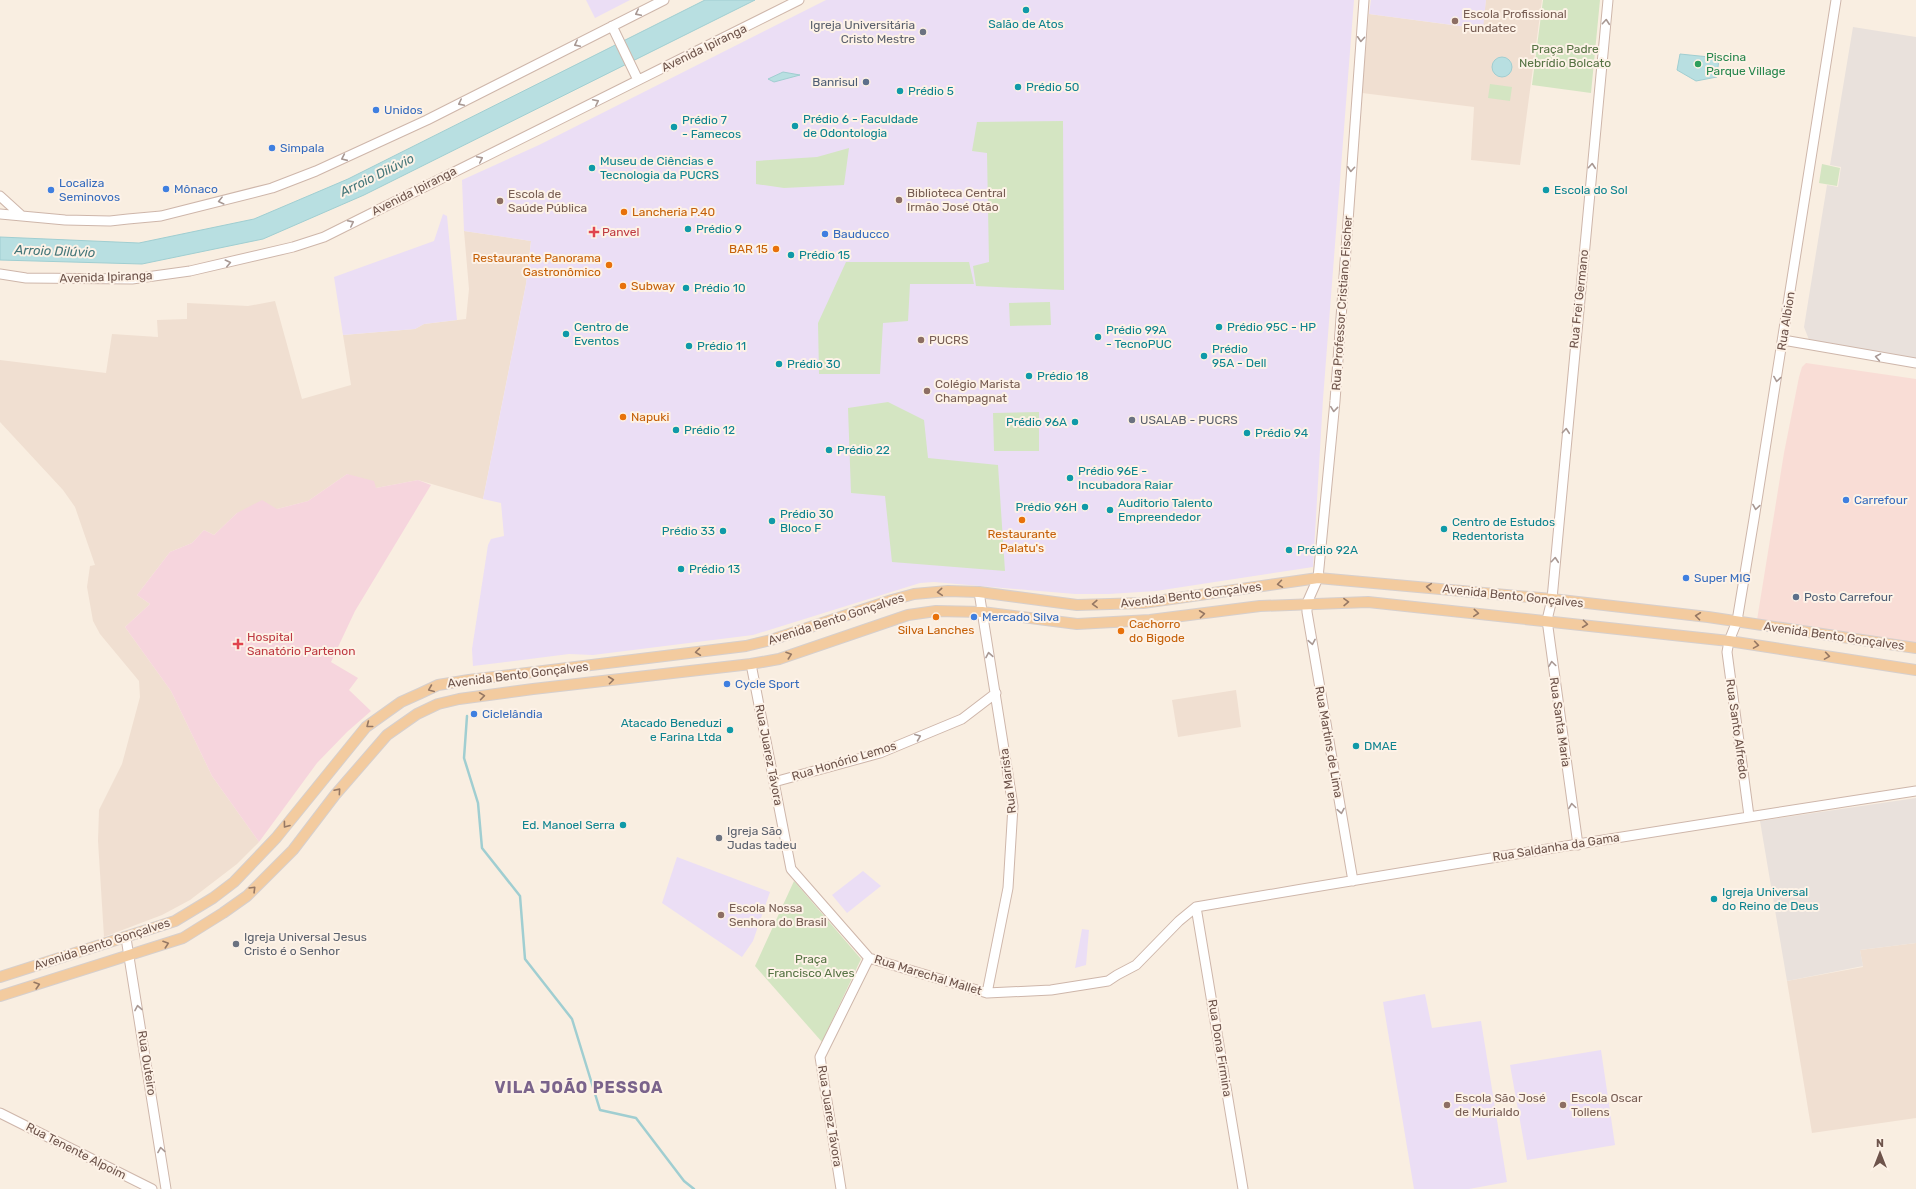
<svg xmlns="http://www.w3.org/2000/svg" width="1916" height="1189" font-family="Rubik,sans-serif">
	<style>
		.residential { fill: #f0dfd1 }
		.commercial { fill: #f9ddd6 }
		.industrial { fill: #e9e1dc }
		.education { fill: #ebdef5 }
		.medical { fill: #f6d5dd }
		.green { fill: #d4e5c2 }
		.water { fill: #b8dfe1; stroke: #a0ced1 }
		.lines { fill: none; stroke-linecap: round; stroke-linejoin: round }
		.stream { stroke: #a0ced1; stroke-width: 2.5 }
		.secondary-casing { stroke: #ceb6aa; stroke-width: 11 }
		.primary-casing { stroke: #d6cfcd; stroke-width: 12 }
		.secondary { stroke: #fff; stroke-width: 9 }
		.primary { stroke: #f3cb9f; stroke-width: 10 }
		.oneway { stroke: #a89893 }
		.oneway2 { stroke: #967864 }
		.culture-dot { fill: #0f9aa8; stroke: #fdf2e7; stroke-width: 1.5 }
		.education-dot { fill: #8d6e63; stroke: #fdf2e7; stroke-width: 1.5 }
		.worship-dot { fill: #6b7280; stroke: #fdf2e7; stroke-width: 1.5 }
		.leisure-dot { fill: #2e9e5b; stroke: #fdf2e7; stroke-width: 1.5 }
		.service-dot { fill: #5c6f8a; stroke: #fdf2e7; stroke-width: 1.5 }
		.shop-dot { fill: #3f7fe0; stroke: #fdf2e7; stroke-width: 1.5 }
		.food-dot { fill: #e8710a; stroke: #fdf2e7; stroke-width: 1.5 }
		.health-dot { fill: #e0444e; stroke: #fdf2e7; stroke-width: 1.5 }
		.labels { text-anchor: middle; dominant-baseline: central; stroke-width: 4; stroke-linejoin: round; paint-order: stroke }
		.education-label { font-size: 12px; fill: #785e54; stroke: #fdf2e7; text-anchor: start }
		.culture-label { font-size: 12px; fill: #0d838f; stroke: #fdf2e7; text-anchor: start }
		.worship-label { font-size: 12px; fill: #5b616d; stroke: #fdf2e7; text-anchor: start }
		.street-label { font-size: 12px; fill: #6e544b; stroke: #fdf2e7 }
		.park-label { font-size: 12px; fill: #567344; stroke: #fdf2e7 }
		.leisure-label { font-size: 12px; fill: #27864d; stroke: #fdf2e7; text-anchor: start }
		.service-label { font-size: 12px; fill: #4e5e75; stroke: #fdf2e7; text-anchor: end }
		.shop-label { font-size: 12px; fill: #366cbe; stroke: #fdf2e7; text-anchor: start }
		.food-label { font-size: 12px; fill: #c56008; stroke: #fdf2e7; text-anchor: start }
		.health-label { font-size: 12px; fill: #be3a42; stroke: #fdf2e7; text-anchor: start }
		.water-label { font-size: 13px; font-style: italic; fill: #447679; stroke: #fdf2e7 }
		.district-label { font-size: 16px; font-weight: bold; letter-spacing: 1px; fill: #7a638b; stroke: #fdf2e7 }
	</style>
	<rect width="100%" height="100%" fill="#f9eee1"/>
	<path class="residential" d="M1486,0h56l-22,165 -49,-5 3,-53 -112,-14 7,-79 113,15z
		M464,231l67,10 -5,43 -43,215 -65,-19 -42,8 -29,-14 -39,27 -31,8 -40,4 -23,22 -10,-5 -12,13 -22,9 -33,43 13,9 -25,23 46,64 41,85 47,66 -22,22 -47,36 -28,15 -58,22 -6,-96 1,-31 23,-46 18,-67 -1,-16 -39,-47 -7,-13 -6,-34 3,-21 5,-1 -20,-58 -12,-17 -63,-68v-62l106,13 6,-39 46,3 -1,-17 30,-1v-16l61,3 27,-5 27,98 49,-14 -8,-50 72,-6 9,-5 42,-5 3,-30z
		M1236,690l5,37 -63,10 -6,-37z
		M1916,943v175l-104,15 -25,-152 76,-14 -3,-17z"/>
	<path class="commercial" d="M1806,363l110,16v264l-159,-23 27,-167 15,-76 3,-10z"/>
	<path class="industrial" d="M1853,27l63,10v322l-107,-19 -5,-13 23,-142 11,2 3,-20 -11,-2z
		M1916,798v145l-56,7 3,16 -76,15 -27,-160z"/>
	<path class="education" d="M586,0h44l-35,18z
		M826,0h528l-31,399 -10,168 -157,24 -47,3h-34l-141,-12 -14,1 -167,52 -160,20 -24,-1 -96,12 -1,-17 16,-104 3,-6 13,-3 -3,-33 -18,-4 43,-215 5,-43 -67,-10 -2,-51 77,-35z
		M1371,0h115l-3,29 -114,-15z
		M443,214l4,2 10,104 -33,4 -9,5 -72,6 -9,-58 100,-36z
		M677,857l93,35 -17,49 -11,16 -80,-54z
		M863,871l18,15 -34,27 -15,-18z
		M1082,929l7,1 -3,35 -11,3z
		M1425,994l7,34 49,-7 26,161 -38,7h-55l-31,-187z
		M1601,1050l14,95 -88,15 -17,-95z"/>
	<path class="medical" d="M347,474l27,7 2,7 42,-8 13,5 -76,126 -24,51 27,16 -9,12 22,21 -24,21 -30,31 -58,79 -47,-66 -41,-85 -46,-64 25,-23 -13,-9 33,-43 22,-9 12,-13 10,5 23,-22 25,-13 15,9 31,-8z"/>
	<path class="green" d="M1543,0h57l-9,93 -59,-8z
		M1490,84l22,3 -2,14 -22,-3z
		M1063,121l1,169 -88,-4 -3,-20 16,-4 -2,-109 -15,-2 5,-29z
		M849,148l-5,37 -60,3 -28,-4v-23l61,-4z
		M1822,164l18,4 -3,18 -18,-3z
		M846,262h123l5,22h-64l-2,37 -25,2 -3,51h-61l-1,-51z
		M1050,302l1,23 -41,1 -1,-23z
		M888,402l36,18 4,38 70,7 7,106 -113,-9 -7,-66 -34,-3 -3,-85z
		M1039,412v39h-45l-1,-38z
		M794,881l67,78 -39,83 -67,-76z"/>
	<path class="water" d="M705,0h50l-391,195 -101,44 -121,25 -142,-4v-23l139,6 115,-24 94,-40z
		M1680,54l39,4 -2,19 -21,4 -19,-11z
		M1492 67a10 10 0 1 1 20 0a10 10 0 1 1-20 0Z
		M783,72l17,3 -26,7 -6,-3z"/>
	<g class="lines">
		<path class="stream" d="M467,716l-3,42 14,45 4,45 38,48 5,63 47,60 28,91 36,8 48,63 10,8"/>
		<g class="secondary-casing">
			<path id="secondary" d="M612,26l26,54
				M0,196l22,20
				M0,214l65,6 45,1 18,-2 33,-3 111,-28 44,-17 111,-51 237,-120
				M0,274l26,4 106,1 58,-8 103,-24 31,-10 475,-237
				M1783,340l133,23
				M979,592l34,214 -5,82 -21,105
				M751,664l40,205 78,89 118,35 64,-3 57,-9 9,-6 19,-10 43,-44 17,-14c240,-41 480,-79 720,-116
				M774,782l106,-29 82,-34 34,-26
				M1749,816l-22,-164 2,-11 8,-20 17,-102 82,-519
				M1578,845l-31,-225 5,-21 56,-599
				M1353,881l-46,-269v-9l11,-25 17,-177 29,-401
				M1196,907l47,282
				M126,938l40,251
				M0,1113l152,76
				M841,1189l-21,-132 49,-99"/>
		</g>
		<g class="primary-casing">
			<path id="primary" d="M0,977l175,-56 38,-23 21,-16 42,-44 90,-111 35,-25 20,-9 17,-8 31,-5 277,-34 25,-6 121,-40 22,-6 34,-3 31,1 98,13 66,-2 175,-25 234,21 156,18 208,31
				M0,996l183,-58 40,-25 24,-17 46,-46 42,-55 52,-60 30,-21 21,-10 21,-5 74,-10 218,-25 28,-5 129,-44 28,-4 46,1 95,12 73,-4 110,-14 108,-4 361,39 187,29"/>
		</g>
		<use href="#secondary" class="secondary"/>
		<use href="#primary" class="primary"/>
	</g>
	<defs><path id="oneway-chevron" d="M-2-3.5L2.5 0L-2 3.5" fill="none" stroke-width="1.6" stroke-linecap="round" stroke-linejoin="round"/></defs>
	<g class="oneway">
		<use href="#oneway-chevron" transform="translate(638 13) rotate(154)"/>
		<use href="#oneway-chevron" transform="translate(1606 22) rotate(-85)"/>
		<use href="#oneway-chevron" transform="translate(1361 39) rotate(94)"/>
		<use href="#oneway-chevron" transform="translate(577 44) rotate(153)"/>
		<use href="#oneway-chevron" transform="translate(596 102) rotate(-26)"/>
		<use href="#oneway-chevron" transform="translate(461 103) rotate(153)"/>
		<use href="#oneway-chevron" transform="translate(344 158) rotate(156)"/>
		<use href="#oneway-chevron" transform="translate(480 159) rotate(-26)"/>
		<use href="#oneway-chevron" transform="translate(1592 166) rotate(-85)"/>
		<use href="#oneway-chevron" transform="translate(1351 169) rotate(94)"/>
		<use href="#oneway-chevron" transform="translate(221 201) rotate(166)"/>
		<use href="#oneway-chevron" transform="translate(351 223) rotate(-27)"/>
		<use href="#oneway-chevron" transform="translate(228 263) rotate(-13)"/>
		<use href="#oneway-chevron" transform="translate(1878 357) rotate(-170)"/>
		<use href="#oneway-chevron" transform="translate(1777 379) rotate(99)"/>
		<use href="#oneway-chevron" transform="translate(1334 409) rotate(96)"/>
		<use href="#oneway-chevron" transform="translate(1566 431) rotate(-85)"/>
		<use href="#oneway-chevron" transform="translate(1756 507) rotate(99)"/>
		<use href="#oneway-chevron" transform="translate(1555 560) rotate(-85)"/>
		<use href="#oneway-chevron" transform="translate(1312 642) rotate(80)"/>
		<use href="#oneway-chevron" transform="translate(989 655) rotate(-100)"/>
		<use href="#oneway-chevron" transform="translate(1552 664) rotate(-98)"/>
		<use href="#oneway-chevron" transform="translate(918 737) rotate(-22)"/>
		<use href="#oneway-chevron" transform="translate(1572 806) rotate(-98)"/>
		<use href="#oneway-chevron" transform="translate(1341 811) rotate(80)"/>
		<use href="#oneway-chevron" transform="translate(138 1008) rotate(-100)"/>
		<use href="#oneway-chevron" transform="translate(161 1150) rotate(-99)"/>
	</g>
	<g class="oneway2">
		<use href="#oneway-chevron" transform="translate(1280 584) rotate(172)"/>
		<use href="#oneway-chevron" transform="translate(1429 587) rotate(-175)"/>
		<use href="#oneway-chevron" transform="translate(940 592) rotate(175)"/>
		<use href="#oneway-chevron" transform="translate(1346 602) rotate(-1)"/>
		<use href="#oneway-chevron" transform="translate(1095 604) rotate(178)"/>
		<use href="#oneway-chevron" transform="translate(1476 613) rotate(5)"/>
		<use href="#oneway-chevron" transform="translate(1202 614) rotate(-7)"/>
		<use href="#oneway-chevron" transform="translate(1698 616) rotate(-173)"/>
		<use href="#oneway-chevron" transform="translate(1585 624) rotate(7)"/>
		<use href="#oneway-chevron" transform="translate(1756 645) rotate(9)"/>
		<use href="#oneway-chevron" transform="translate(698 652) rotate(173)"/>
		<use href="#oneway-chevron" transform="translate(789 655) rotate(-19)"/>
		<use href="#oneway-chevron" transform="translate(1827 656) rotate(9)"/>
		<use href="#oneway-chevron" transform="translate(611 680) rotate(-7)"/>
		<use href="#oneway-chevron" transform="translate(431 689) rotate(157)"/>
		<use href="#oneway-chevron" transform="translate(482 696) rotate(-8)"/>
		<use href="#oneway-chevron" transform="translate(369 725) rotate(142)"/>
		<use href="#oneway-chevron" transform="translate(338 791) rotate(-49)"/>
		<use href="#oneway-chevron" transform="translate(286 825) rotate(127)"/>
		<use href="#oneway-chevron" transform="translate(253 889) rotate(-45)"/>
		<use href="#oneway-chevron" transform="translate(166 944) rotate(-19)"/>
		<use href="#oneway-chevron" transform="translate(37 985) rotate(-17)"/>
	</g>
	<g class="culture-dot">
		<circle cx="1026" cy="10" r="4"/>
		<circle cx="1018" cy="87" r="4"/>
		<circle cx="900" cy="91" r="4"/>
		<circle cx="795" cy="126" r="4"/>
		<circle cx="674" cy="127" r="4"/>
		<circle cx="592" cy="168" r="4"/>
		<circle cx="1546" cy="190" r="4"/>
		<circle cx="688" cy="229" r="4"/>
		<circle cx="791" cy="255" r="4"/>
		<circle cx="686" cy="288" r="4"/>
		<circle cx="1219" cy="327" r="4"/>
		<circle cx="566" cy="334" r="4"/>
		<circle cx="1098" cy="337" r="4"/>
		<circle cx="689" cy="346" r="4"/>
		<circle cx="1204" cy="356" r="4"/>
		<circle cx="779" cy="364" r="4"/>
		<circle cx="1029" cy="376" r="4"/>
		<circle cx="1075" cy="422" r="4"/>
		<circle cx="676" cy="430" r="4"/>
		<circle cx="1247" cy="433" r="4"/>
		<circle cx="829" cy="450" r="4"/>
		<circle cx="1070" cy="478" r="4"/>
		<circle cx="1085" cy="507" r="4"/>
		<circle cx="1110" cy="510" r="4"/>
		<circle cx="772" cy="521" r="4"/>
		<circle cx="1444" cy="529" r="4"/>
		<circle cx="723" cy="531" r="4"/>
		<circle cx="1289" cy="550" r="4"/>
		<circle cx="681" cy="569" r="4"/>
		<circle cx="730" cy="730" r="4"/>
		<circle cx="1356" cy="746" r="4"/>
		<circle cx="623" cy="825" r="4"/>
		<circle cx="1714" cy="899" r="4"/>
	</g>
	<g class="education-dot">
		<circle cx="1455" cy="21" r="4"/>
		<circle cx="899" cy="200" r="4"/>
		<circle cx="500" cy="201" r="4"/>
		<circle cx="921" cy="340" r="4"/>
		<circle cx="927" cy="391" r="4"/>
		<circle cx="721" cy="915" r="4"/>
		<circle cx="1447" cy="1105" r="4"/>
		<circle cx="1563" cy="1105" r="4"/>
	</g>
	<g class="worship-dot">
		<circle cx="923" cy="32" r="4"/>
		<circle cx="1132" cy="420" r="4"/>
		<circle cx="719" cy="838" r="4"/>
		<circle cx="236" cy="944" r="4"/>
	</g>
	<circle class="leisure-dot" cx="1698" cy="64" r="4"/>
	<g class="service-dot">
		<circle cx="866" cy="82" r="4"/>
		<circle cx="1796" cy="597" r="4"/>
	</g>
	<g class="shop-dot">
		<circle cx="376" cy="110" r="4"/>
		<circle cx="272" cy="148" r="4"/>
		<circle cx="166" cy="189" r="4"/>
		<circle cx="51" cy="190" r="4"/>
		<circle cx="825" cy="234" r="4"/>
		<circle cx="1846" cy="500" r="4"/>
		<circle cx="1686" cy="578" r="4"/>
		<circle cx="974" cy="617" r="4"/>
		<circle cx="727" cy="684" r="4"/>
		<circle cx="474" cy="714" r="4"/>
	</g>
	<g class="food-dot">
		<circle cx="624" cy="212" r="4"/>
		<circle cx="776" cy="249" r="4"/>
		<circle cx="609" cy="265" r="4"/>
		<circle cx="623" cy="286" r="4"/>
		<circle cx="623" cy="417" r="4"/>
		<circle cx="1022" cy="520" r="4"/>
		<circle cx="936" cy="617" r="4"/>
		<circle cx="1121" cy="631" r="4"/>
	</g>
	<g class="health-dot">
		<path d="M592 226h4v4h4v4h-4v4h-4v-4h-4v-4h4z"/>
		<path d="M236 638h4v4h4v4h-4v4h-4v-4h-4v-4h4z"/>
	</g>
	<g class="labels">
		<g class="education-label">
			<text x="1463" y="14">Escola Profissional<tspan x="1463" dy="14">Fundatec</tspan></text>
			<text x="907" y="193">Biblioteca Central<tspan x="907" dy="14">Irmão José Otão</tspan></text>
			<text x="508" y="194">Escola de<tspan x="508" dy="14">Saúde Pública</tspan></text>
			<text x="929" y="340">PUCRS</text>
			<text x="935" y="384">Colégio Marista<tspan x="935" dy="14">Champagnat</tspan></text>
			<text x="729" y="908">Escola Nossa<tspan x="729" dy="14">Senhora do Brasil</tspan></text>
			<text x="1455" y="1098">Escola São José<tspan x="1455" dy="14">de Murialdo</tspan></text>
			<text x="1571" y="1098">Escola Oscar<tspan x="1571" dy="14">Tollens</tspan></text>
		</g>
		<g class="culture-label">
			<text x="1026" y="24" text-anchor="middle">Salão de Atos</text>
			<text x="1026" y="87">Prédio 50</text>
			<text x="908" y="91">Prédio 5</text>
			<text x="803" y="119">Prédio 6 - Faculdade<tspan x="803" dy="14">de Odontologia</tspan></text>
			<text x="682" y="120">Prédio 7<tspan x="682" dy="14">- Famecos</tspan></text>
			<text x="600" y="161">Museu de Ciências e<tspan x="600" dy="14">Tecnologia da PUCRS</tspan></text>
			<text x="1554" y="190">Escola do Sol</text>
			<text x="696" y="229">Prédio 9</text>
			<text x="799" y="255">Prédio 15</text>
			<text x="694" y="288">Prédio 10</text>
			<text x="574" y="327">Centro de<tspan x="574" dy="14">Eventos</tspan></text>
			<text x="1227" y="327">Prédio 95C - HP</text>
			<text x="1106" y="330">Prédio 99A<tspan x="1106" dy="14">- TecnoPUC</tspan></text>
			<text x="697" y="346">Prédio 11</text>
			<text x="1212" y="349">Prédio<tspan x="1212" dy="14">95A - Dell</tspan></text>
			<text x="787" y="364">Prédio 30</text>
			<text x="1037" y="376">Prédio 18</text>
			<text x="1067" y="422" text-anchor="end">Prédio 96A</text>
			<text x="684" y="430">Prédio 12</text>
			<text x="1255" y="433">Prédio 94</text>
			<text x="837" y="450">Prédio 22</text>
			<text x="1078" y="471">Prédio 96E -<tspan x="1078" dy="14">Incubadora Raiar</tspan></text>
			<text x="1118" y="503">Auditorio Talento<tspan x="1118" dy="14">Empreendedor</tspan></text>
			<text x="1077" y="507" text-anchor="end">Prédio 96H</text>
			<text x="780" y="514">Prédio 30<tspan x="780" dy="14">Bloco F</tspan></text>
			<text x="1452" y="522">Centro de Estudos<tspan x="1452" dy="14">Redentorista</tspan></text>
			<text x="715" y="531" text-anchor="end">Prédio 33</text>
			<text x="1297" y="550">Prédio 92A</text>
			<text x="689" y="569">Prédio 13</text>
			<text x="722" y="723" text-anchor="end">Atacado Beneduzi<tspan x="722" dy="14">e Farina Ltda</tspan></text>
			<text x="1364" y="746">DMAE</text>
			<text x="615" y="825" text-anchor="end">Ed. Manoel Serra</text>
			<text x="1722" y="892">Igreja Universal<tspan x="1722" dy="14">do Reino de Deus</tspan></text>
		</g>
		<g class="worship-label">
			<text x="915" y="25" text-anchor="end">Igreja Universitária<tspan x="915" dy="14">Cristo Mestre</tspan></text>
			<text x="1140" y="420">USALAB - PUCRS</text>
			<text x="727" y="831">Igreja São<tspan x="727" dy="14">Judas tadeu</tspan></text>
			<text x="244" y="937">Igreja Universal Jesus<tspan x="244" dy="14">Cristo é o Senhor</tspan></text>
		</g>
		<g class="street-label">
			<text transform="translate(704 48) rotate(-26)">Avenida Ipiranga</text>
			<text transform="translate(414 191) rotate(-27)">Avenida Ipiranga</text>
			<text transform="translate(106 277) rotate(-2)">Avenida Ipiranga</text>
			<text transform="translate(1579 299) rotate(-84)">Rua Frei Germano</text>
			<text transform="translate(1342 303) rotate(-86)">Rua Professor Cristiano Fischer</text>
			<text transform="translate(1786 321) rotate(-81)">Rua Albion</text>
			<text transform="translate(1191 595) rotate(-7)">Avenida Bento Gonçalves</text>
			<text transform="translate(1513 596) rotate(6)">Avenida Bento Gonçalves</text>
			<text transform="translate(836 619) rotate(-18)">Avenida Bento Gonçalves</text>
			<text transform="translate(1834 636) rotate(8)">Avenida Bento Gonçalves</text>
			<text transform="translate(518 675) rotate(-7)">Avenida Bento Gonçalves</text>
			<text transform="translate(1560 722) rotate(82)">Rua Santa Maria</text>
			<text transform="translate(1737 729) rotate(82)">Rua Santo Alfredo</text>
			<text transform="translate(1329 742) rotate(80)">Rua Martins de Lima</text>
			<text transform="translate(769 755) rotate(79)">Rua Juarez Távora</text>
			<text transform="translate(844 761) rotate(-17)">Rua Honório Lemos</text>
			<text transform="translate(1008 781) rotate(-97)">Rua Marista</text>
			<text transform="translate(1556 847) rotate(-9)">Rua Saldanha da Gama</text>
			<text transform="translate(102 944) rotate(-18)">Avenida Bento Gonçalves</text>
			<text transform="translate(928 975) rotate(17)">Rua Marechal Mallet</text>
			<text transform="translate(1220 1048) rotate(81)">Rua Dona Firmina</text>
			<text transform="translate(147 1063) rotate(81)">Rua Outeiro</text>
			<text transform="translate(830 1116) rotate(81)">Rua Juarez Távora</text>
			<text transform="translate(76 1151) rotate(27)">Rua Tenente Alpoim</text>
		</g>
		<g class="park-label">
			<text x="1565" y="49">Praça Padre<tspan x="1565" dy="14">Nebrídio Bolcato</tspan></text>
			<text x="811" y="959">Praça<tspan x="811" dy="14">Francisco Alves</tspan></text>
		</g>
		<g class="leisure-label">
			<text x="1706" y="57">Piscina<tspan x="1706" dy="14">Parque Village</tspan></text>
		</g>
		<g class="service-label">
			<text x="858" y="82">Banrisul</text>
			<text x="1804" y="597" text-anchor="start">Posto Carrefour</text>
		</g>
		<g class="shop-label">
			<text x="384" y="110">Unidos</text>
			<text x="280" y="148">Simpala</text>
			<text x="59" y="183">Localiza<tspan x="59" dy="14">Seminovos</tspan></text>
			<text x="174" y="189">Mônaco</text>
			<text x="833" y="234">Bauducco</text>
			<text x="1854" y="500">Carrefour</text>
			<text x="1694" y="578">Super MIG</text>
			<text x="982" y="617">Mercado Silva</text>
			<text x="735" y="684">Cycle Sport</text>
			<text x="482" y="714">Ciclelândia</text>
		</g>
		<g class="food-label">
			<text x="632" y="212">Lancheria P.40</text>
			<text x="768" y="249" text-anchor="end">BAR 15</text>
			<text x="601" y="258" text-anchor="end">Restaurante Panorama<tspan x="601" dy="14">Gastronômico</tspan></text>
			<text x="631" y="286">Subway</text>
			<text x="631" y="417">Napuki</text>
			<text x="1022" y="534" text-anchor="middle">Restaurante<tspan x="1022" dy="14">Palatu's</tspan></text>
			<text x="1129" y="624">Cachorro<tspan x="1129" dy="14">do Bigode</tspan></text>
			<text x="936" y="630" text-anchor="middle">Silva Lanches</text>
		</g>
		<g class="health-label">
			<text x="602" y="232">Panvel</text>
			<text x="247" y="637">Hospital<tspan x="247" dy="14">Sanatório Partenon</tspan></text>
		</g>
		<g class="water-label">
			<text transform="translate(377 175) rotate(-26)">Arroio Dilúvio</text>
			<text transform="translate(55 251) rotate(2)">Arroio Dilúvio</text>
		</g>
		<g class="district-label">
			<text x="579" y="1087">VILA JOÃO PESSOA</text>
		</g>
	</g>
	<g transform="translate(1880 1153)" stroke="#fdf2e7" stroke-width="3" paint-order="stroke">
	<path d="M0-3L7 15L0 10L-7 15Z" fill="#6e544b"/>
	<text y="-6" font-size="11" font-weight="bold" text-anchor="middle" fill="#6e544b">N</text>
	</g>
</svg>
